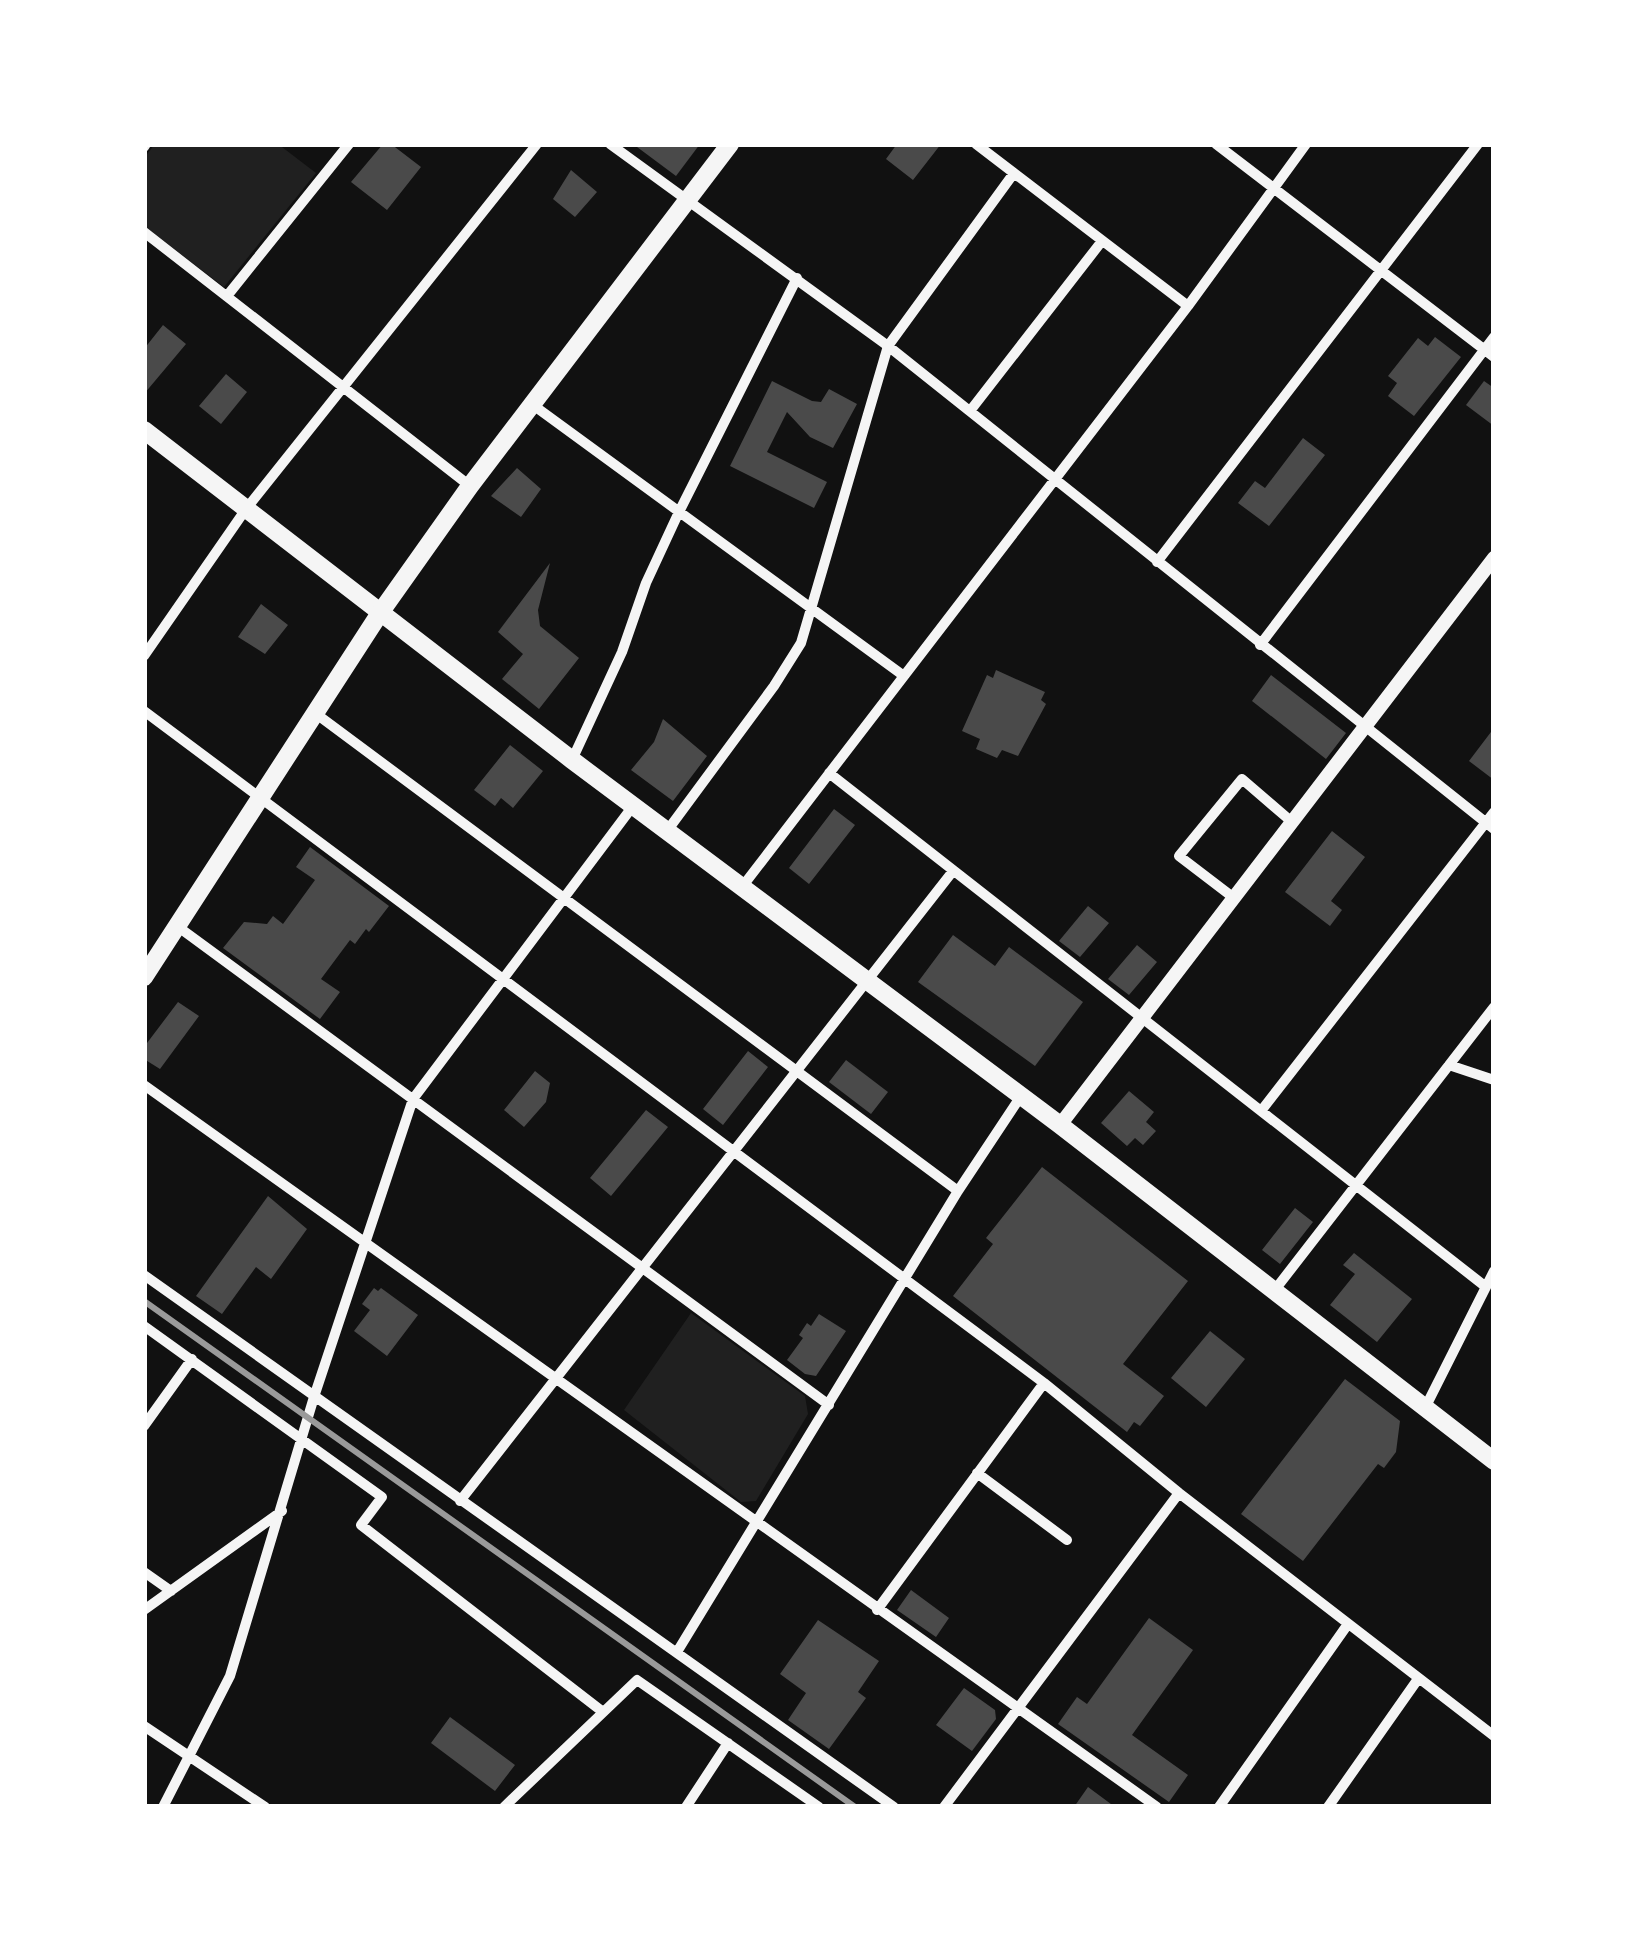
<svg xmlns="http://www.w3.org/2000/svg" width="1638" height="1951" font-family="'Fira Sans Condensed',sans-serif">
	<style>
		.green { fill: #202020 }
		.building { fill: #4a4a4a }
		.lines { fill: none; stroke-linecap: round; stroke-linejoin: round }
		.minor { stroke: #f5f5f5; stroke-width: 10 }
		.tertiary { stroke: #f5f5f5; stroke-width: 14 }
		.primary { stroke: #f5f5f5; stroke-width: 18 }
		.trunk { stroke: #f5f5f5; stroke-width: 18 }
		.rail { stroke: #9a9a9a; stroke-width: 6 }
	</style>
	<rect width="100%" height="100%" fill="#111"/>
	<path class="green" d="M155,144h123l38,29 -92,114 -80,-61v-68z
		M691,1313l114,83 3,18 -52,87 -15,1 -117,-92z"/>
	<path class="building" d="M383,144h8l30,23 -34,43 -36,-28z
		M633,144h67l-24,32z
		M897,144h44l-28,36 -27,-21z
		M571,170l26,22 -22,25 -22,-18z
		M163,325l23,19 -42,50v-45z
		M1435,337l26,20 -47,59 -26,-20 9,-13 -9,-7 30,-38 10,8z
		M226,374l21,18 -26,32 -22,-18z
		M772,381l40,20 9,1 8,-13 28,15 -24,44 -23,-11 -23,-25 -20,40 60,30 -13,26 -84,-42z
		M1484,381l10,7v38l-28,-21z
		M1303,438l22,17 -56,71 -31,-23 17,-22 10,7z
		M517,468l24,21 -20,28 -30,-21z
		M550,563l-12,47 2,16 39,32 -40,51 -37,-30 21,-25 -25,-22z
		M261,604l27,21 -23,29 -27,-17z
		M996,670l49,22 -4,8 5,4 -28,52 -16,-6 -5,8 -21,-9 4,-10 -18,-8 25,-56 6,3z
		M1271,675l75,58 -20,26 -74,-58z
		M663,719l44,37 -34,45 -42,-31 23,-28z
		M1494,728v52l-25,-19z
		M510,745l33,26 -30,37 -12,-10 -6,8 -21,-16z
		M834,809l21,16 -46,59 -20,-16z
		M1332,831l33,26 -34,44 11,9 -12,16 -45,-34z
		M310,847l79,59 -20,26 -3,-3 -11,15 -5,-4 -29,39 19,13 -20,27 -97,-71 21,-26 23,2 6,-8 10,8 32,-44 -19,-13z
		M1088,906l21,17 -29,34 -21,-16z
		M953,935l42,31 14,-19 74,55 -48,64 -117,-84z
		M1137,945l20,17 -28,33 -21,-16z
		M178,1002l21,14 -39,53 -16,-10v-12z
		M748,1051l20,16 -45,58 -20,-16z
		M846,1060l42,32 -17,22 -42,-32z
		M535,1071l15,12 -4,19 -22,25 -20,-17z
		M1129,1091l25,21 -8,10 10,9 -13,14 -8,-7 -8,8 -26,-23z
		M646,1110l22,17 -57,69 -21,-18z
		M1042,1167l146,114 -65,83 41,32 -24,30 -6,-4 -7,10 -174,-136 40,-52 -7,-6z
		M268,1196l39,33 -36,50 -15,-12 -34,47 -26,-18z
		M1295,1208l18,14 -33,42 -18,-14z
		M1354,1253l58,46 -35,43 -47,-37 25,-31 -12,-9z
		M374,1288l4,3 3,-3 37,27 -31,41 -33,-25 16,-21 -8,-6z
		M819,1314l27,17 -30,45 -11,-2 -18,-14 16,-22 -4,-3 8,-12 4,3z
		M1210,1331l35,28 -39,48 -35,-29z
		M1345,1379l55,42 -4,31 -12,16 -6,-4 -75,97 -62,-47z
		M911,1590l38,28 -13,19 -39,-27z
		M1149,1618l44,32 -61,85 56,40 -19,27 -111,-78 19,-27 10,7z
		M818,1620l61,41 -21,31 8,6 -37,51 -41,-29 18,-27 -26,-19z
		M964,1688l31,22 1,9 -24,32 -36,-26z
		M450,1717l65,48 -20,26 -64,-48z
		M1088,1787l27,20h-41z"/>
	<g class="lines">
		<path class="minor" d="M610,144l278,202 606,483
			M976,144l212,162
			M1216,144l278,213
			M144,147l2,-3
			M144,232l326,254
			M227,296l122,-152
			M533,405l371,271
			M970,411l132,-170
			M1157,562l321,-418
			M1260,645l234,-308
			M144,656l102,-147 291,-365
			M144,711l900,672 135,110 315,243
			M315,713l643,478
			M572,760l50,-108 24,-69 32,-69 119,-236
			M829,773l657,514
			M667,831l107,-145 27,-43 87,-297 126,-173
			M742,887l446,-581 118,-162
			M1234,898l-55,-42 63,-77 50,43
			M177,926l652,479
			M1449,1065l45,15
			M144,1085l1013,722
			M1261,1111l233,-299
			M144,1275l750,532
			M1274,1291l220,-284
			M144,1326l238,171 -21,28 242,187
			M1425,1408l69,-137
			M144,1426l48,-67
			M977,1473l90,67
			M460,1501l493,-630
			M144,1572l27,19
			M144,1610l138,-99
			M877,1610l167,-227
			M677,1652l281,-461 63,-95
			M144,1726l121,81
			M163,1807l67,-131 84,-279 99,-298 220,-293
			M504,1807l133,-127 182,127
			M686,1807l42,-64
			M944,1807l235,-314
			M1219,1807l129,-183
			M1328,1807l90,-128"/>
		<path class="tertiary" d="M1060,1125l434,-567"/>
		<path class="primary" d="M144,430l428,330 488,365 434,336"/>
		<path class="trunk" d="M144,977l236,-364 90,-127 260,-342"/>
		<path class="rail" d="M144,1301l711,506"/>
	</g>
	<rect width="1638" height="1951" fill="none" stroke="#ffffff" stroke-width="294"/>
</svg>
